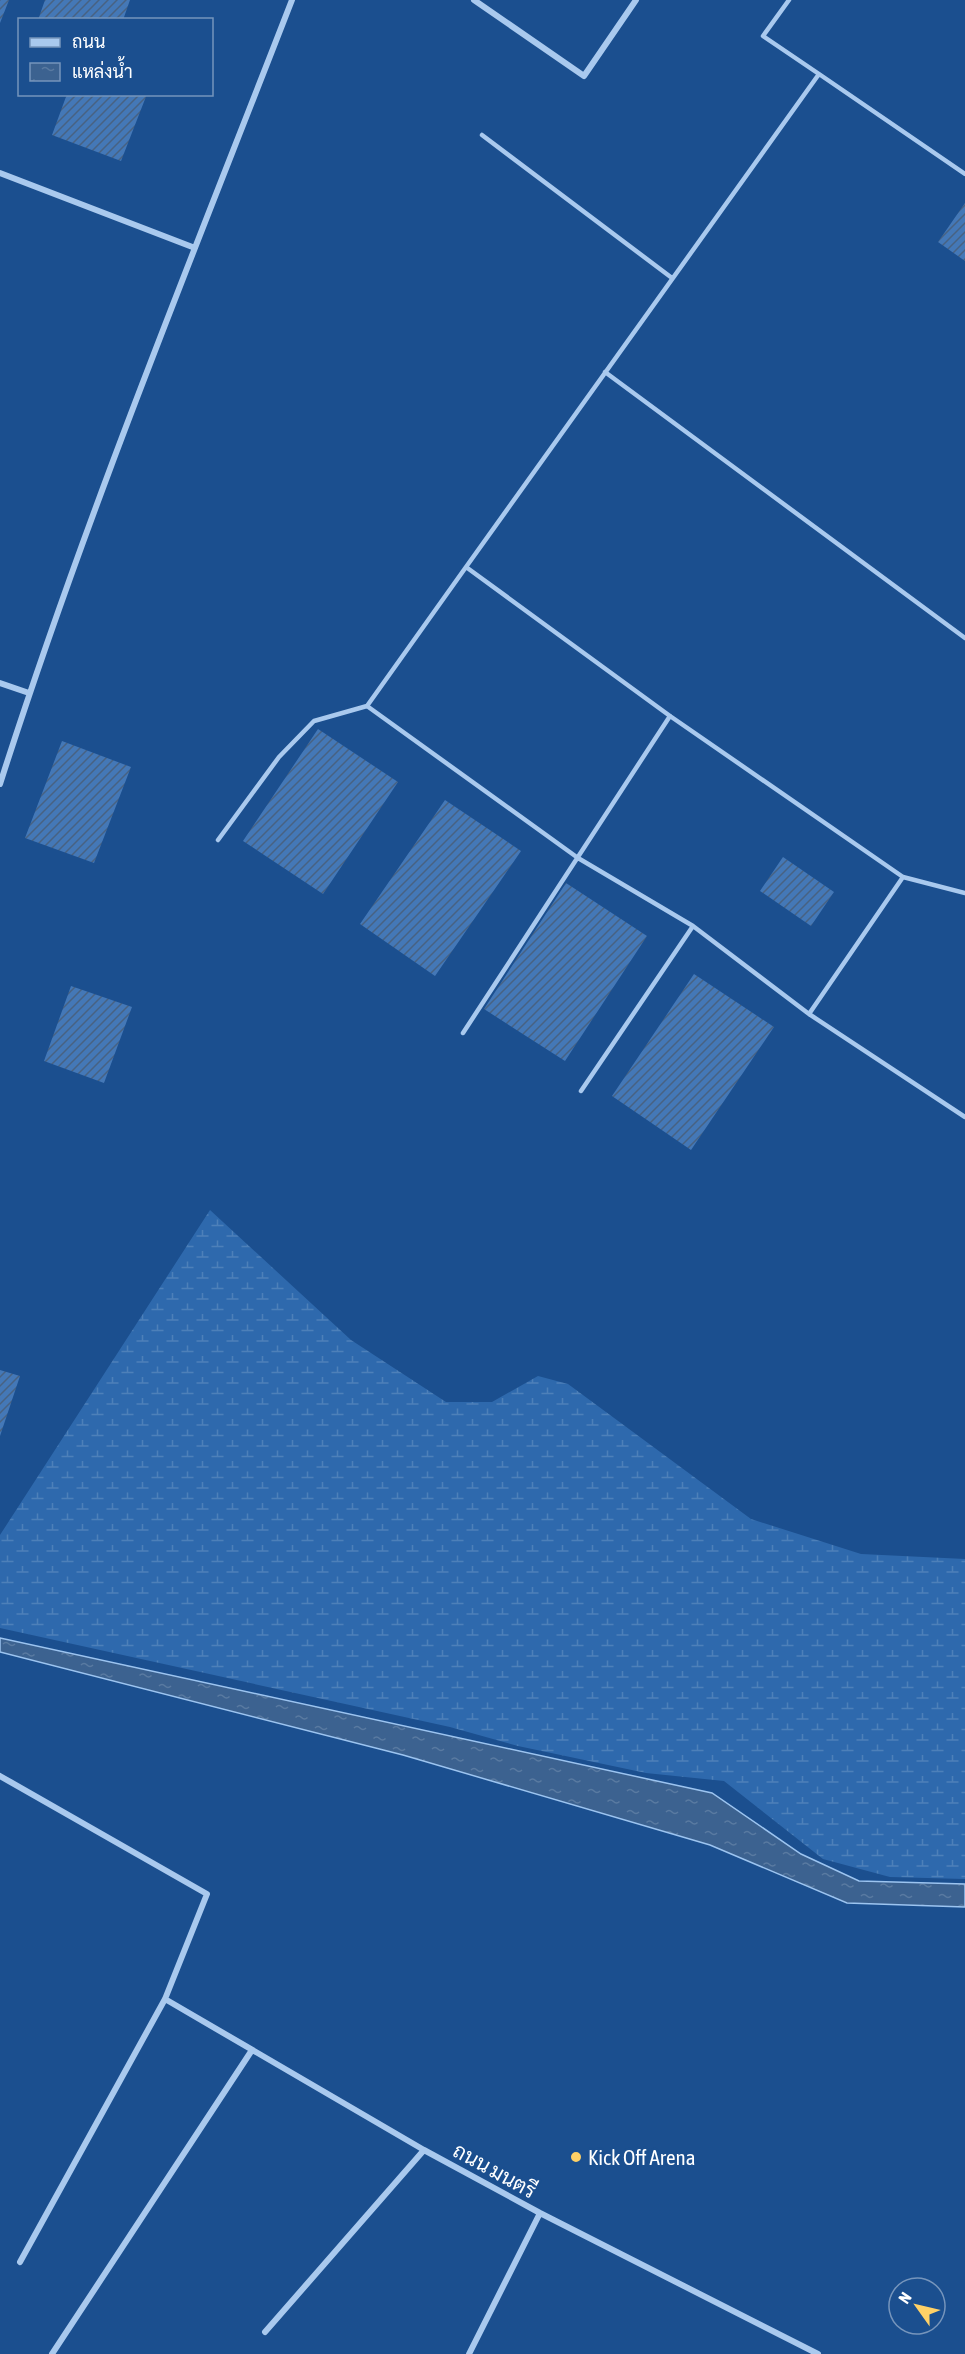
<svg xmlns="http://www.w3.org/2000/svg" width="965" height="2354" font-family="'Asap Condensed',Sarabun,sans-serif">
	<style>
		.wetland { fill: url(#wetland-marsh) }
		.water { fill: url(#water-ripples); stroke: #9cc4f0; stroke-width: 1.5 }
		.building { fill: url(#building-hatch) }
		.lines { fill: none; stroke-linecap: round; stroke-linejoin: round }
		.service { stroke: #a9c9ee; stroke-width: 4.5 }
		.minor { stroke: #a9c9ee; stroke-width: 6 }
		.poi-dot { fill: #ffd166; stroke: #1b4f8f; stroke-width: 2 }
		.labels { text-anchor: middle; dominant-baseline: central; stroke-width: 4.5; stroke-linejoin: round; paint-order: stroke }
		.poi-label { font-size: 21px; fill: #fff; stroke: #1b4f8f; text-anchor: start }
		.street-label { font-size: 21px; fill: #fff; stroke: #1b4f8f }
	</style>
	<defs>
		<pattern id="wetland-marsh" width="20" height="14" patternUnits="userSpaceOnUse" patternTransform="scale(1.5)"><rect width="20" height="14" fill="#2e69ad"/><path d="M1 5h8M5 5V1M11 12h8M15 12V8" fill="none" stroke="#4d80b9"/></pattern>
		<pattern id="water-ripples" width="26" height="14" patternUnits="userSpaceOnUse" patternTransform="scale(1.5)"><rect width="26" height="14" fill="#3c6290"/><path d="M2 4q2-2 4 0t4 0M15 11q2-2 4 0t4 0" fill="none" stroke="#597aa1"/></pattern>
		<pattern id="building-hatch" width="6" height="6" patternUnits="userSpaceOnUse" patternTransform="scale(1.5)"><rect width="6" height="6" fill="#4478b7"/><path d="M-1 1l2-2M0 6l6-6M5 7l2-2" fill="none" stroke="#486282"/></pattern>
	</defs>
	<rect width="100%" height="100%" fill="#1b4f8f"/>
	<path class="wetland" d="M210,1210l141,130 95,62h46l46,-26 30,8 183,135 110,35 104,5v320l-75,-2 -67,-18 -99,-78 -78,-8 -128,-27 -68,-19 -450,-99v-93z"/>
	<path class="water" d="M0,1638l712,155 89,61 58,27 106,3v23l-118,-4 -137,-58 -307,-90 -403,-103z"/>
	<path class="building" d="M0,0h9l-9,23z
		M45,0h85l-7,20h-85z
		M67,94h80l-26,67 -69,-26z
		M965,203v58l-27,-19z
		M318,729l80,53 -75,112 -80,-53z
		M62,741l69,26 -37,96 -69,-25z
		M445,800l76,51 -86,125 -75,-52z
		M783,857l51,35 -23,34 -51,-35z
		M566,883l81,53 -82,125 -81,-52z
		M694,974l80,53 -83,123 -79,-54z
		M71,986l61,21 -28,76 -60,-22z
		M0,1370l20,6 -20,60z"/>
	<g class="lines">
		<path class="service" d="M789,0l-26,36 56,38 -353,493 204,149 233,161 62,16
			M819,74l146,100
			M482,135l190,143
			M605,372l360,266
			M466,567l-99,139 211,152 115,68 116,88 156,103
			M218,840l61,-83 35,-36 53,-15
			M809,1014l94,-137
			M463,1033l207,-317
			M581,1091l112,-165"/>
		<path class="minor" d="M474,0l110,76 52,-76
			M0,173l195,75
			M0,683l29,10
			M0,784c85,-266 191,-524 292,-784
			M0,1776l207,118 -42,105 -145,263
			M165,1999l259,151 116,63 278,141
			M265,2332l159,-182
			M52,2354l200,-304
			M469,2354l71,-141"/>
	</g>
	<circle class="poi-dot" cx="576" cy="2157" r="6"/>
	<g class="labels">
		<g class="poi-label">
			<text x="588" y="2157">Kick Off Arena</text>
		</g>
		<g class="street-label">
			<text transform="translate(495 2170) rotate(29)">ถนน มนตรี</text>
		</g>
	</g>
	<rect x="18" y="18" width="195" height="78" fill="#1b4f8f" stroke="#7695bc" stroke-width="1.5"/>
	<rect x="30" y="38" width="30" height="9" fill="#a9c9ee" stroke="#7695bc" stroke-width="1.5"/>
	<text x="72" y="48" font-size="18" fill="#ffffff">ถนน</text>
	<rect x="30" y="63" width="30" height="18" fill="url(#water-ripples)" stroke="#7695bc" stroke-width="1.5"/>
	<text x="72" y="78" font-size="18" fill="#ffffff">แหล่งน้ำ</text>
	<g transform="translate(917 2306) rotate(304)"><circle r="28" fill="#1b4f8f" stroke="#7695bc" stroke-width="1.5"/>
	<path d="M0-4.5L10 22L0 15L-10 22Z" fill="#ffd166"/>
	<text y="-9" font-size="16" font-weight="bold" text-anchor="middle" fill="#ffffff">N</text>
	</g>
</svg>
